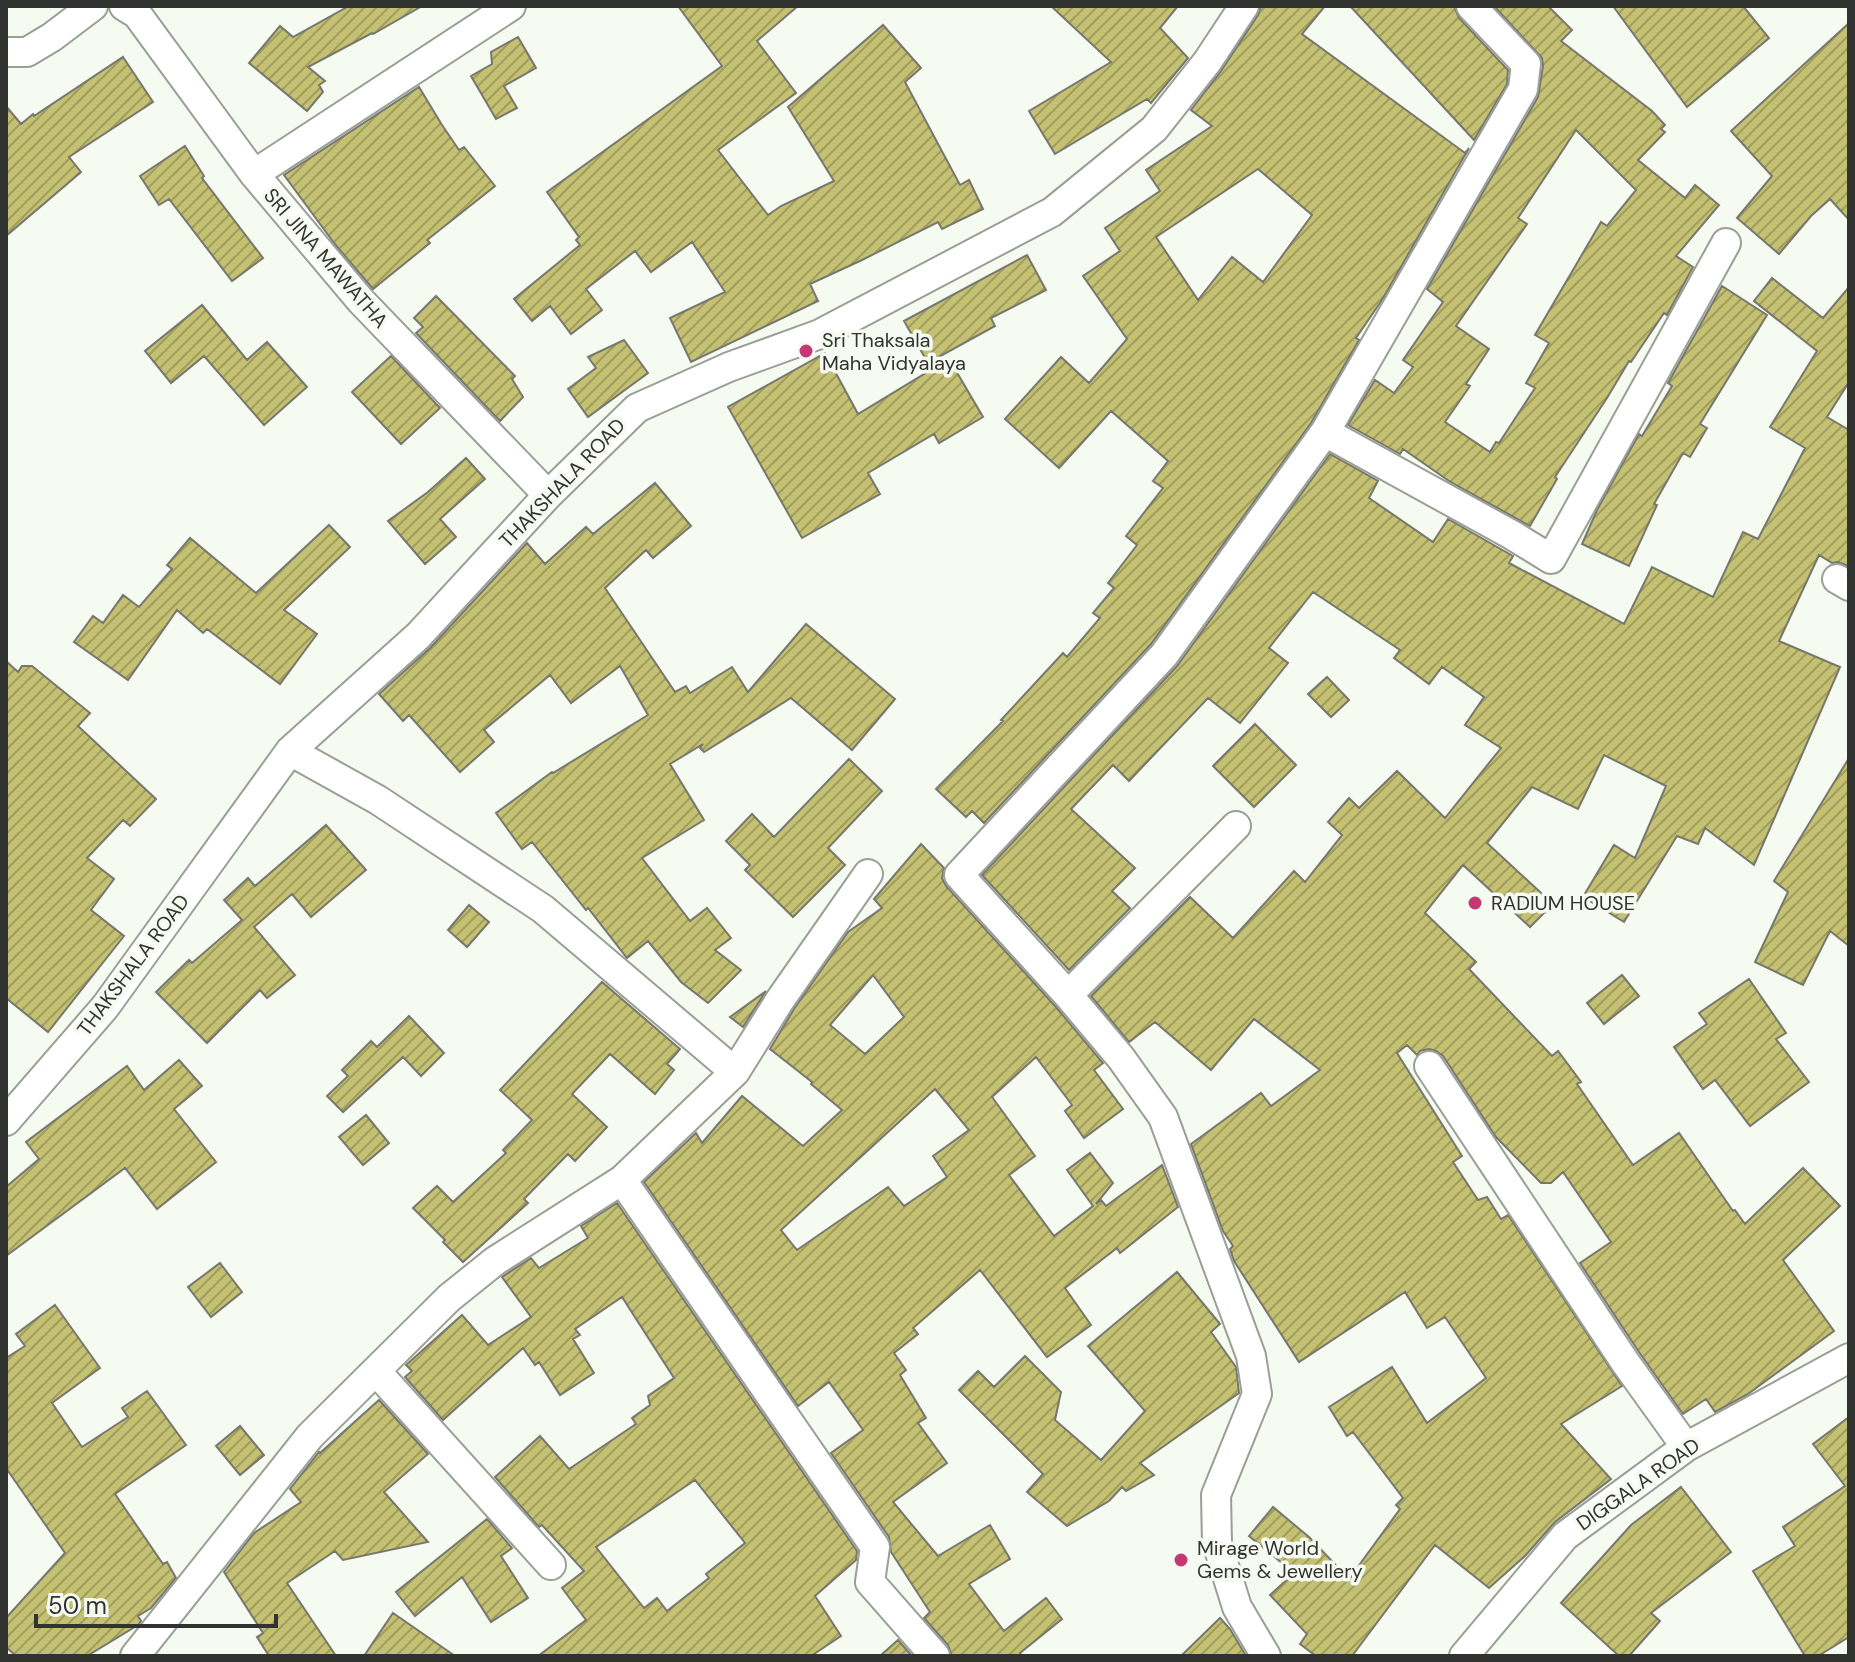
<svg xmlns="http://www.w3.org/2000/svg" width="1855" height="1662" font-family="'DM Sans',sans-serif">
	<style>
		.building { fill: url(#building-hatch); stroke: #77776e; stroke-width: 2; fill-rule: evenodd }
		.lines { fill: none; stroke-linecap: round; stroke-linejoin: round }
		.minor-casing { stroke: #9a9f96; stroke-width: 32 }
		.minor { stroke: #fff; stroke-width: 28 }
		.poi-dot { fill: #c33973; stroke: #f5fbf1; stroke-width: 3 }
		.labels { text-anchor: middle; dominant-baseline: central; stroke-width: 7; stroke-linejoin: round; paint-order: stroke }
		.street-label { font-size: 20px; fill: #30332f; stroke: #f5fbf1 }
		.poi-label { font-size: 20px; fill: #30332f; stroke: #f5fbf1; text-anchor: start }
	</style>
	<defs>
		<pattern id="building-hatch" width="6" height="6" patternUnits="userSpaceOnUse" patternTransform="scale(2)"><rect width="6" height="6" fill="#c4c172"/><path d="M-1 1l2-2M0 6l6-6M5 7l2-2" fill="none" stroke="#a09d5e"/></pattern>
	</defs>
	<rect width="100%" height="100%" fill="#f5fbf1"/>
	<path class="building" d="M349,6h73l-49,28 -1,-1 -64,34 17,14 -6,4 4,7 -16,19 -58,-48 31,-37 13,11z
		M678,6h120l-41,35 39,52 -78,57 50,65 13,-9 53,-25 -46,-74 95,-82 38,43 -16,14 55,103 9,-5 14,29 -41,20 -4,-7 -76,38 -52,24 8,17 -127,61 -21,-44 55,-26 -33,-50 -41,30 -16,-21 -49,38 16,21 -31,24 -21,-28 -18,15 -18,-22 66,-54 -4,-5 3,-3 -32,-45 175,-126z
		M1051,6h127l-18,22 28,30 -37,45 -4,-4 -92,55 -26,-43 82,-49z
		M1261,6h64l-23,28 163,119 4,-5 -87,152 -26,38 3,2 -48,83 -160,221 -167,179 -12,-12 -6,6 -30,-28 67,-68 -2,-1 62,-67 4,4 33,-39 -7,-5 21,-25 -6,-5 29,-38 -11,-9 37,-48 -10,-7 15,-20 -57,-50 -52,57 -54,-49 56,-62 28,26 38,-44 -44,-63 37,-25 -15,-23 55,-37 -14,-21 66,-44 -21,-16 30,-39 37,-56zM1258,169l54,46 -49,67 -31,-25 -34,43 -42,-63z
		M1350,6h104l5,12 49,52 -1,14 -33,56z
		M1494,6h54l24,24 -11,11 91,70 13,14 -4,4 4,3 -27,28 47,38 10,-13 24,20 -43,51 17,11 -26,48 -3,-2 -33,49 -2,-1 -22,37 -52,79 2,2 -27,47 -81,-45 -46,-32 -3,5 -52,-29 27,-45 19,13 19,-26 -10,-7 40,-58 -16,-13 111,-192 5,-31 -1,-8zM1576,130l60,60 -29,36 -6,-4 -66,113 14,8 -23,40 9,5 -36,55 -3,-1 -6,10 -45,-30 25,-36 -4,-2 23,-35 -33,-23 71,-102 -9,-6z
		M1613,6h130l26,32 -82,69z
		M1849,23v197l-19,-21 -19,17 -32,38 -42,-36 35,-42 -41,-45z
		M518,37l18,31 -32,18 13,22 -21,11 -25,-43 21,-12 -1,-12z
		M123,57l30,45 -84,55 12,15 -75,64v-130l15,18 12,-10 1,2z
		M419,87l23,38 17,25 5,-3 31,39 -68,54 3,3 -57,46 -39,-46 -50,-68z
		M185,146l19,30 -2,2 61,80 -31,23 -63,-82 -10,6 -19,-29z
		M1027,255l19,35 -55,28 4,8 -67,37 -24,-42z
		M1772,278l51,40 26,-31v95l-22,35 22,13v136l-11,-4 -6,1 -13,-8 -40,86 61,26 -86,198 -49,-37 -7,16 -21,-8 -53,86 -41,-25 31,-52 21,13 31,-72 -62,-31 -26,54 -46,-22 -45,56 66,61 -23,23 -67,-62 -38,48 51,49 -7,7 83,87 6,-5 23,31 -4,2 56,81 46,-32 54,78 2,-1 10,14 58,-56 37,38 -57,54 51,71 -86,63 -33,18 -9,-13 -23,15 -44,-62 -59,-89 31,-21 -48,-70 -12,11h-10l-45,-46 -53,-81 -7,-5 -7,-2 -9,2 -3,4 -10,-10 -10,8 65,103 -9,6 25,38 9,-3 14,22 7,-4 114,171 -61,38 50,55 -56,43 -30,34 -36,32 -54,-43 -83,111h-36l-16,-12 7,-10 -37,-39 24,-22 -45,-37 24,-29 36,30 40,42 51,-70 -4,-4 7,-7 -50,-66 -6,4 -18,-29 63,-40 35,56 59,-45 -41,-61 -18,11 -22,-36 -106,70 -65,-101 -4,-12 3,-3 -10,-15 -32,-87 70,-51 10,13 49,-36 -66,-51 -43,51 -56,-48 -26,20 -38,-46 99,-99 43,41 61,-67 11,11 37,-47 -14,-13 21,-24 10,10 38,-37 48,47 56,-70 -36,-23 19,-28 -42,-30 -13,17 -35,-26 6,-8 -87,-58 -44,56 19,15 -48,60 -32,-25 -79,83 -16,-16 -42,44 64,59 -23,23 18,17 -61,62 -87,-95 195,-209 153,-212 48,27 -9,17 64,44 15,-23 65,37 -4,7 115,61 28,-57 61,30 30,-65 15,7 47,-91 -35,-21 47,-76 -63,-50z
		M1722,286l45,29 -67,109 7,4 -17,29 -7,-4 -29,51 3,1 -28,61 -47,-22 15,-34 42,-76 3,2 30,-50 -4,-3z
		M436,296l79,80 -3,3 11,18 -23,24 -84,-88 7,-6 -9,-9z
		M202,305l45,55 20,-18 40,45 -43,38 -60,-69 -33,27 -26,-32z
		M624,340l24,33 -60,44 -20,-28 28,-21 -8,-11z
		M825,353l33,61 91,-55 34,58 -44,26 -5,-9 -66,39 12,21 -78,44 -74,-131z
		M391,356l49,52 -39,36 -49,-52z
		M466,458l19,21 -45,40 16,18 -31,27 -37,-43 40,-29z
		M655,483l36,43 -38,32 -7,-8 -41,38 70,104 11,-6 4,7 42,-26 16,25 58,-68 89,75 -43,51 -61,-52 -87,54 -4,-4 3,-4 -33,20 34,56 -62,38 48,63 17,-13 24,30 -16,12 26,20 -33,33 -27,-21 -33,-41 -21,17 -39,-50 -2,2 -54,-68 -10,7 -26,-36 56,-41 1,1 95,-58 -28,-49 -49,37 -21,-28 -66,55 10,12 -34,30 -51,-57 -6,6 -24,-27 51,-46 97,-105 18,21 41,-37 7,7z
		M329,525l21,22 -66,63 33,24 -37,50 -73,-55 -4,4 -26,-23 -49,70 -54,-38 19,-26 10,7 20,-28 16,12 33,-38 -5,-4 23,-27 66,55z
		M6,661l12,11 4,-6h10l58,47 -12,13 78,73 -26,27 -7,-6 -36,38 27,21 -23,31 33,26 -76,96 -42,-34z
		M1327,677l22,23 -18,17 -23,-23z
		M1255,724l41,41 -42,42 -41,-41z
		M1849,758v188l-19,-15 -27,54 -48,-23 33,-70 -14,-11z
		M849,759l33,32 -54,57 17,17 -52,52 -48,-47 5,-5 -24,-24 26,-27 22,23z
		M326,825l40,45 -55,47 -19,-23 -38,33 41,48 -28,23 -7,-8 -53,53 -51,-51 33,-32 3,3 50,-43 -18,-20 24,-22 7,8z
		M921,844l23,24 -2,10 4,8 109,120 48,57 -9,7 29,39 -39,29 -19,-27 7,-6 -36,-48 -44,40 43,59 -26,19 45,61 39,-30 -26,-36 23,-17 23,30 -17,21 5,-4 5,6 56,-41 16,42 -58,46 -3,-5 -52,40 26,37 -44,32 -67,-87 -67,58 5,6 -24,19 12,17 -6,5 26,43 -8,5 29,40 -54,39 45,54 52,-31 20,34 -41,25 35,47 42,-33 16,21 -42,34 2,3h-70l-4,-11 -24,-27 6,-6 -39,-60 -2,-15 -58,-84 32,-23 -34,-48 -31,24 -154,-224 52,-49 6,10 40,-47 61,50 39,-36 -31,-26 1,-2 -42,-33 24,-40 54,-77 34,-24 -8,-9zM873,975l31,42 -39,37 -35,-29zM935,1089l34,41 -36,26 14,21 -43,29 -16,-19 -91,63 -16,-20z
		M469,905l20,17 -22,25 -19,-17z
		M1622,975l17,21 -35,28 -17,-21z
		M1749,979l37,54 -10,6 33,43 -59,44 -35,-46 -12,9 -29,-42 33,-23 -8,-11z
		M602,982l78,67 -13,15 7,6 -19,24 -45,-40 -38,40 35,33 -32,34 -7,-7 -44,45 4,4 -65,59 -20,-20 2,-2 -32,-32 24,-22 16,16 53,-49 -3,-3 29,-30 -32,-30z
		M766,991l-23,36 -13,-10z
		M409,1016l35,37 -23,23 -18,-19 -60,55 -16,-16 21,-20 -6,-6 29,-29 6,6z
		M179,1060l23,26 -28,23 42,53 -59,47 -32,-41 -119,88v-69l33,-28 -13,-17 101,-76 17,24z
		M366,1115l23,28 -26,22 -24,-28z
		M617,1203l240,348 -1,9 -41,36 26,40 -30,20h-273l48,-36 -24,-32 22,-17 -42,-46 -3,2 -44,-50 45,-41 29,33 67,-45 -4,-6 18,-13 -2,-9 26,-18 -52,-81 -47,32 5,6 -7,4 21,34 -34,22 -21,-33 -4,3 -12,-17 -80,72 -38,-43 7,-6 -6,-6 56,-50 26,30 43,-28 -29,-40 29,-19 8,10 49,-30 -7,-12zM695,1480l50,63 -39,31 3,4 -42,33 -10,-13 -13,10 -48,-61z
		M220,1263l22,29 -31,25 -23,-30z
		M1177,1272l43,52 -9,8 25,35 3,26 -99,70 14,12 -28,16 -4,-4 -13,14 -42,25 -40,-34 16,-18 -84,-84 19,-19 16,16 31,-31 36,36 -6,28 46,40 44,-49 -57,-65z
		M55,1305l45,63 -48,35 30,44 46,-30 -6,-9 25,-17 39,54 -71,49 48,70 4,-2 9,16 -25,30 -13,8 3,5 -3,4 -51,31h-71l-10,-9v-29l59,-65 -59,-85v-110l19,-12 -9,-12z
		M379,1400l49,54 -44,38 44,50 -85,18 -8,-9 -48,32 49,73h-67l-12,-19 6,-4 -39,-61 30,-39 47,-31 -11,-13 29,-37 1,1z
		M1849,1417v220l-31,19h-13l-52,-85 42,-25 -12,-19 62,-41 -32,-42z
		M240,1426l24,29 -24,20 -24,-29z
		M1681,1487l50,65 -80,61 9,8 -31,35h-10l-58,-53 70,-78z
		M487,1519l25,29 -11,8 27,42 -37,24 -29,-45 -47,39 -19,-24z
		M393,1613l62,43h-91z
		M1220,1618l10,11 16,27h-65z
		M898,1640l14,16h-32z"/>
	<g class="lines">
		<g class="minor-casing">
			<path id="minor" d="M124,6l13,8 117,160 107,127 187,194
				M6,52h21l25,-15 41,-31
				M254,174l257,-168
				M1325,432l187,103 39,24 175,-316
				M1837,579l12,7
				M290,751l88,49 165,109 192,163
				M1068,995l168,-169
				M1429,1066l196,296 61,85
				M6,1121l99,-114 185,-256 128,-115 130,-141 89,-87 92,-41 91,-33 232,-122 102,-83 53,-67 37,-56
				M622,1180l253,367 -5,35 65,74
				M376,1371l175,194
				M135,1656l175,-220 139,-138 46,-37 127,-81 113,-108 45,-72 88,-126
				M1266,1656l-29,-49 -20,-64 -1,-48 41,-101 -6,-38 -88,-239 -42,-59 -53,-63 -109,-120 205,-220 161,-223 198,-343 3,-25 -55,-58
				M1464,1656l101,-120 121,-89 163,-89"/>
		</g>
		<use href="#minor" class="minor"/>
	</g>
	<g class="poi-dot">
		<circle cx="806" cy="351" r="8"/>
		<circle cx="1475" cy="903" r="8"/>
		<circle cx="1181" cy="1560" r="8"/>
	</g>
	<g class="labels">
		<g class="street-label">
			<text transform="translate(326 258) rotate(49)">SRI JINA MAWATHA</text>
			<text transform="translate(562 483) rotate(-46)">THAKSHALA ROAD</text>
			<text transform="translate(133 965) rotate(-53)">THAKSHALA ROAD</text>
			<text transform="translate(1638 1484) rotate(-35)">DIGGALA ROAD</text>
		</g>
		<g class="poi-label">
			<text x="822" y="340">Sri Thaksala<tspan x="822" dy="23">Maha Vidyalaya</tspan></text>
			<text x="1491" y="903">RADIUM HOUSE</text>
			<text x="1197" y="1548">Mirage World<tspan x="1197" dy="23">Gems &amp; Jewellery</tspan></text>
		</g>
	</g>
	<rect width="1855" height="1662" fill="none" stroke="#30332f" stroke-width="16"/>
	<path d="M36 1614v12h240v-12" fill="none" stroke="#30332f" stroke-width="4"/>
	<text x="48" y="1614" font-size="24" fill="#30332f" stroke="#f5fbf1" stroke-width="6" paint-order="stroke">50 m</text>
</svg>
